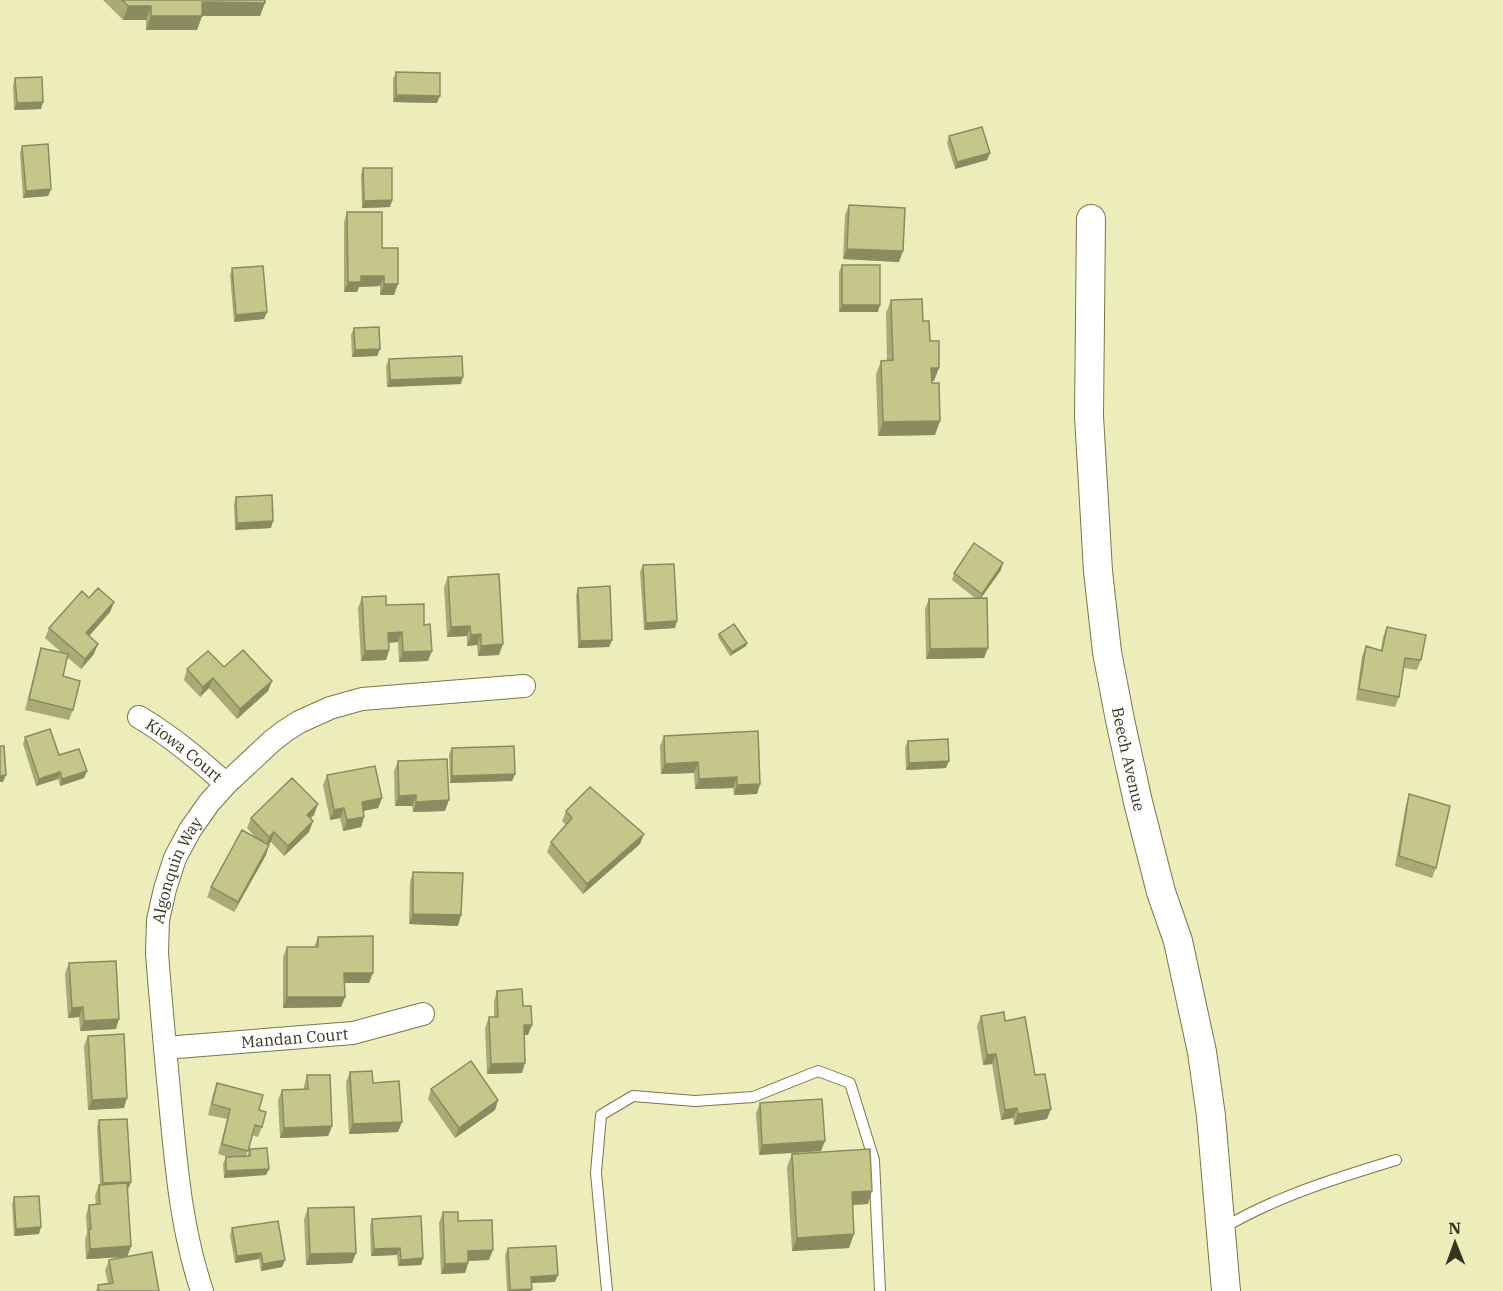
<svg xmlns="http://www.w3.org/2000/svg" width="1503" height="1291" font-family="'IBM Plex Serif',serif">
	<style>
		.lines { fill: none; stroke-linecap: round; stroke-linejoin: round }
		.service-casing { stroke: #777749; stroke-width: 12 }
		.minor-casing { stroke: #777749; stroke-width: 24 }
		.tertiary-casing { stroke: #777749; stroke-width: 30 }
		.service { stroke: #fff; stroke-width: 10 }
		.minor { stroke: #fff; stroke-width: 22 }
		.tertiary { stroke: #fff; stroke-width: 28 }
		.wall { fill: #a9aa76 }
		.shaded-wall { fill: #8a8b60 }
		.building { fill: #c5c689; stroke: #8a8b60; stroke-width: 1.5 }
		.labels { text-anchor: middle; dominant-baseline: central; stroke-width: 6; stroke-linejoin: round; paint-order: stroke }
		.street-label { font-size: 16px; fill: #353521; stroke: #ecedbb }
	</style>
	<rect width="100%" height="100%" fill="#ecedbb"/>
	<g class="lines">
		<g class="service-casing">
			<path id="service" d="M1223,1228c54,-32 114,-50 173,-68
				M607,1291l-11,-118 5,-58 32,-19 62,5 58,-4 65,-26 32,12 24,77 6,131"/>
		</g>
		<g class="minor-casing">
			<g id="minor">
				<path id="s1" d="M139,717c32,19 59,42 87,67"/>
				<path id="s2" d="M165,1048l188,-15 70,-19"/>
				<path id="s3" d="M202,1291c-20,-60 -25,-117 -31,-179 -5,-53 -10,-106 -14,-159l1,-33 7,-31 10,-31 15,-28 19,-27 17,-19 46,-43 13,-10 14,-9 31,-14 32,-9 162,-13"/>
			</g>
		</g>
		<g class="tertiary-casing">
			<g id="tertiary">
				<path id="s4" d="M1091,219l-2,197 9,155 9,81 13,68 18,82 23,90 17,49 24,111 9,64 15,175"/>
			</g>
		</g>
		<use href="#service" class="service"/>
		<use href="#minor" class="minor"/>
		<use href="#tertiary" class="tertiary"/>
	</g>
	<path class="wall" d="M103,0h162l-5,16h-58l-5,14h-51v-10h-23z
		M396,72l41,31 -44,-1v-23z
		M15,78l26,31 -27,1 -1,-25z
		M949,136l41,17 -3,7 -32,9 -8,-26z
		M22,146l29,43 -3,7 -25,2 -3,-45z
		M363,168l29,32 -2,7 -28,1 -1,-33z
		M849,205l50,57 -56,-3 2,-44z
		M347,212l35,36 12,47h-14v-9l-21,1 -2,5h-13v-70z
		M842,265l36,47h-39v-40z
		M232,268l32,51 -30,3 -4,-47z
		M891,300l32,21 7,20 4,40h-2l3,54 -57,1 -2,-62 5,-13h6l-1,-48z
		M354,328l26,21 -3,7 -25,1 -1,-22z
		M389,359l72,25 -74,3 -1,-21z
		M236,497l35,31 -36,2 -1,-26z
		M643,565l32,63 -31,2 -4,-58z
		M1001,570l-20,28 7,50 -4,10 -58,1 -1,-50 4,-10 46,-1 -23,-18 2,-7z
		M448,577l51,78 -21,1 -1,-11 -10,1v-10l-20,1 -3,-50z
		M578,588l34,52 -3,7 -31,1 -2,-53z
		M362,597l24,8 38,20 4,36 -29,1 -1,-20 -9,1v7l-3,10 -25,1 -3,-53z
		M89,598l25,4 -4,10 -21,24 5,18 -13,15 -14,-12 -4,19 10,34 -4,10 -44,-10 13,-52 3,-10 21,5 -17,-15 4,-10z
		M1387,627l34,33 -4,10 -13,-2 -5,29 -4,10 -39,-7 6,-44 4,-10 15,4 2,-13z
		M719,634l27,12 -16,10 -12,-19z
		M224,667l48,14 -4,10 -31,28 -28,-31 -9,9 -16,-17 3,-11z
		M664,736l96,48 -3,10 -23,1 -1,-7 -38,1 -1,-16 -33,1 -1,-28z
		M25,737l62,34 -3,7 -24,8 -2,-7 -22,7 -13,-42z
		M908,741l38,27 -40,2 -1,-23z
		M452,748l63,26 -3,7 -62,2 -1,-29z
		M398,761l47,50 -32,1 -1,-6h-17l-1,-35z
		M327,775l55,23 -4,10 -15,3 1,6 -3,10 -18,4 -3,-13 -10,2 -7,-35z
		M1409,794l27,74 -4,10 -37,-12 11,-61z
		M566,811l74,33 -57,50 -36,-42 4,-10 15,-17 -4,-4z
		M314,815l-4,3 3,3 -4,11 -25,24 -13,-14 -2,2 -3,11 -32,57 -27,-15 4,-10 45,-49 -9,-10 4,-10z
		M413,872l45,54 -49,-2 1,-42z
		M318,937l51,46h-24v14l-4,10 -58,1v-51l4,-10h27z
		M69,963l47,66 -36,2 -1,-14 -11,1 -3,-44z
		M497,991l26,15 5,29h-4l-2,38 -35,1 -2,-46 4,-11h5v-16z
		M981,1016l24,5 30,54 12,44 -33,6 -1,-7 -12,2 -9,-56 -9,1 -6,-39z
		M88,1036l36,72 -36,2 -4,-64z
		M350,1072l23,11 25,49 -49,2 -3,-52z
		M307,1075l25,51 -4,10 -48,2 -2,-38 4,-10 22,-1v-3z
		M217,1083l42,27 3,17 -4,10 -6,-2 -6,21h1l3,-7 16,26 -42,3 -1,-14 3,-7h2l-10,-3 9,-35 -19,-4 5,-21z
		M431,1089l67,11 -3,10 -40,28 -27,-39z
		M760,1103l61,48 -62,4 -3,-42z
		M99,1120l32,62 -3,7h-1l4,57 -4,11 32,34h-63l2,-6 10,-2 -3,-13 4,-10 16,-3 -39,2 -1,-20 2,-5 -1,-19 3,-10h7l-1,-10 4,-10h1l-3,-58z
		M792,1154l76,50 -15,1 -4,43 -57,3 -5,-84z
		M14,1197l25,37 -25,2 -2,-32z
		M308,1208l48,45 -4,10 -46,2 -2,-46z
		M443,1212l15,9 31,39 -21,1v2l-3,10 -24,1 -2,-51z
		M372,1219l51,39 -2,7 -23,1 -1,-11 -26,1 -1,-30z
		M232,1228l53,32 -3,7 -21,4 -2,-12 -24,4 -5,-28z
		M508,1248l47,34 -24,1v8h-24l-2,-36z"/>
	<path class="shaded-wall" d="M202,2l63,1 -5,13h-63z
		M128,6h23l-5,14h-23z
		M151,16h51l-5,14h-51z
		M396,95l44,1 -3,7 -44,-1z
		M43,102l-2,7 -27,1 3,-7z
		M990,153l-3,7 -32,9 2,-7z
		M51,189l-3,7 -25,2 3,-7z
		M392,200l-2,7 -28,1 2,-7z
		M847,249l56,2 -4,11 -56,-3z
		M361,276h23l-4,10 -21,1 -2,5h-13l4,-10z
		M384,284h14l-4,11h-14z
		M842,305h38l-2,7h-39z
		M267,312l-3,7 -30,3 2,-7z
		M380,349l-3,7 -25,1 3,-7z
		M931,368h8l-5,13h-8z
		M463,377l-2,7 -74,3 3,-7z
		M940,421l-5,14 -57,1 5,-14z
		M273,521l-2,7 -36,2 2,-7z
		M1003,563l-2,7 -22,31 3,-7z
		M114,602l-4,10 -28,32 4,-11z
		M677,621l-2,7 -31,2 2,-7z
		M470,626l-3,10 -20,1 4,-10z
		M402,632l-4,10 -13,1 3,-10z
		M481,634l-4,11 -10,1 4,-11z
		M612,640l-3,7 -31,1 2,-7z
		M747,643l-1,3 -16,10 2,-4z
		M98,644l-4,10 -13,15 4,-10z
		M503,644l-4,11 -21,1 3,-10z
		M988,648l-4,10 -58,1 4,-10z
		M389,650l-3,10 -25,1 4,-10z
		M432,651l-4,10 -29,1 4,-10z
		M213,678l-4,10 -9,9 3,-10z
		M272,681l-4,10 -31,28 3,-10z
		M949,761l-3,7 -40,2 3,-7z
		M698,762l-4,11 -33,1 4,-10z
		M87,771l-3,7 -24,8 2,-7z
		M60,772l-2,7 -22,7 3,-7z
		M515,774l-3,7 -62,2 2,-7z
		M6,775l-3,7h-3v-6z
		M737,777l-4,11 -38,1 4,-10z
		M760,784l-3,10 -23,1 3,-10z
		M416,795l-4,11h-17l4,-10z
		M382,798l-4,10 -20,4 4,-10z
		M449,800l-4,11 -32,1 3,-10z
		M318,804l-4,11 -11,10 4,-10z
		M344,808l-4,10 -10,2 4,-10z
		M364,817l-3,10 -18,4 4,-11z
		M313,821l-4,11 -25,24 4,-10z
		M274,832l-3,10 -5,5 3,-10z
		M644,834l-4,10 -57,50 4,-10z
		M269,845l-3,10 -32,57 4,-10z
		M413,914l48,1 -3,11 -49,-2z
		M344,973h29l-4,10h-28z
		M287,997h58l-4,10 -58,1z
		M83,1007l-4,10 -11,1 4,-10z
		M119,1019l-3,10 -36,2 4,-10z
		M524,1025h8l-4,10h-8z
		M996,1054l-4,10 -9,1 4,-10z
		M525,1063l-3,10 -35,1 4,-10z
		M127,1098l-3,10 -36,2 4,-10z
		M498,1100l-3,10 -40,28 4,-10z
		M1017,1108l-4,10 -12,2 4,-10z
		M1051,1109l-4,10 -33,6 4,-11z
		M402,1122l-4,10 -49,2 4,-10z
		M332,1126l-4,10 -48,2 4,-10z
		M825,1141l-4,10 -62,4 3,-10z
		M269,1169l-3,6 -42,3 2,-7z
		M131,1182l-3,7 -28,1 3,-7z
		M872,1191l-4,13 -21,1 5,-13z
		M41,1227l-2,7 -25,2 2,-7z
		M854,1234l-5,14 -57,3 5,-13z
		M131,1246l-4,11 -41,2 4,-10z
		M400,1248l-3,7 -26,1 3,-7z
		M493,1250l-4,10 -25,1 4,-10z
		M261,1253l-2,6 -24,4 2,-7z
		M356,1253l-4,10 -46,2 4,-11z
		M423,1258l-2,7 -23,1 3,-6z
		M285,1260l-3,7 -21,4 2,-7z
		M468,1263l-3,10 -24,1 4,-10z
		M558,1275l-3,7 -27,1 3,-6z
		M532,1289l-1,2h-21v-1z"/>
	<path class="building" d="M122,0h143v3l-63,-1v14h-51v-10h-23z
		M396,72l44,1v23l-44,-1z
		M42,77l1,25 -26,1 -2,-25z
		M982,127l8,26 -33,9 -8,-26z
		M48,144l3,45 -25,2 -4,-45z
		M363,168h29v32l-28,1z
		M849,205l56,3 -2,43 -56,-2z
		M347,212h35v36h16v36h-14v-8h-23v6h-13z
		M842,265h38v40h-38z
		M263,266l4,46 -31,3 -4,-47z
		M922,299l1,22h6l1,20h9v27h-8l1,15h7l1,38 -57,1 -2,-61 12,-1 -2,-60z
		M379,327l1,22 -25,1 -1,-22z
		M462,356l1,21 -73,3 -1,-21z
		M272,495l1,26 -36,2 -1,-26z
		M974,543l29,20 -21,31 -28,-21z
		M674,564l3,57 -31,2 -3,-58z
		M499,574l4,70 -22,2v-12l-10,1 -1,-9 -19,1 -3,-50z
		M610,586l2,54 -32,1 -2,-53z
		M98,588l16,14 -28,31 12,11 -13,15 -36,-31 33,-37 7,7z
		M386,596v9l38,-1v21l6,-1 2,27 -29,1 -1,-20 -14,1 1,17 -24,1 -3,-54z
		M987,598l1,50 -58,1 -1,-50z
		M734,624l13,19 -15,9 -13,-18z
		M1387,627l39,8 -5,25 -16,-2 -6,39 -40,-8 7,-43 16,5z
		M41,648l27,6 -5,22 17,5 -7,29 -44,-11z
		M243,650l29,31 -32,28 -27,-31 -10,9 -16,-18 21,-18 16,16z
		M50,729l9,26 20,-6 8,22 -25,8 -2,-7 -21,7 -14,-42z
		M758,731l2,53 -23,1v-8l-38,2 -1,-17 -33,2 -1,-28z
		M948,739l1,22 -40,2 -1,-22z
		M0,746h4l2,29 -6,1z
		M514,746l1,28 -63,2v-28z
		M447,759l2,41 -33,2v-7l-17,1 -1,-35z
		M375,766l7,32 -20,4 2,15 -17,3 -3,-12 -10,2 -7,-35z
		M292,778l26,26 -11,11 6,6 -25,25 -14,-14 -5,5 -18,-19z
		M590,787l54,47 -57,50 -36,-42 21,-24 -6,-7z
		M1409,794l41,12 -14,62 -37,-12z
		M242,830l27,15 -31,57 -27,-15z
		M413,872l50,1 -2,42 -48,-1z
		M373,936v37h-29l1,24h-58v-50h31v-10z
		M116,961l3,58 -35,2 -1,-14 -11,1 -3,-45z
		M522,989l1,17h8l1,19h-8l1,38 -34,1 -2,-47h9l-1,-26z
		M1004,1012l1,9 20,-4 10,58 10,-1 6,35 -33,5 -1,-6 -12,2 -9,-56 -9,1 -6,-39z
		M124,1034l3,64 -35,2 -4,-64z
		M471,1061l27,39 -39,28 -28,-39z
		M372,1071l1,12 26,-2 3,41 -49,2 -3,-52z
		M307,1075h23l2,51 -48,2 -2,-38 26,-1z
		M217,1083l46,12 -4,15 7,2 -4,15 -7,-2 -7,26 -26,-7 8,-35 -18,-5z
		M822,1099l3,42 -63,4 -2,-42z
		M127,1119l4,63 -28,1 -4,-63z
		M267,1148l2,21 -43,2v-14l24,-1v-7z
		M870,1149l2,42 -20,1 2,42 -57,4 -5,-84z
		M127,1183l4,63 -41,3 -1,-20h2l-2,-24 11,-1 -1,-19z
		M39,1196l2,31 -25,2 -2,-32z
		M354,1207l2,46 -46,1 -2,-46z
		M443,1212h15v9l34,-1 1,30 -25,1v12l-23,1z
		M421,1216l2,42 -22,2 -1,-12 -26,1 -2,-30z
		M278,1221l7,39 -22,4 -2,-11 -24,3 -5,-28z
		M556,1246l2,29 -27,2 1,12 -22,1 -2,-42z
		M152,1252l7,39h-60l-1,-6 15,-2 -4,-23z"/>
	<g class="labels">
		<g class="street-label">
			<text stroke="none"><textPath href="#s1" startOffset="56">Kiowa Court</textPath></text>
			<text stroke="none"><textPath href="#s4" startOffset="543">Beech Avenue</textPath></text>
			<text stroke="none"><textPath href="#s3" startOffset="428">Algonquin Way</textPath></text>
			<text stroke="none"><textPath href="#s2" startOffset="130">Mandan Court</textPath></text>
		</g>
	</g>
	<g transform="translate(1455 1243) rotate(359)" stroke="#ecedbb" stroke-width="4.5" paint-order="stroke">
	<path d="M0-4.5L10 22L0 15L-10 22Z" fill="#353521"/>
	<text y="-9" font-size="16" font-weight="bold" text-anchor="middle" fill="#353521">N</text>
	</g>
</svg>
